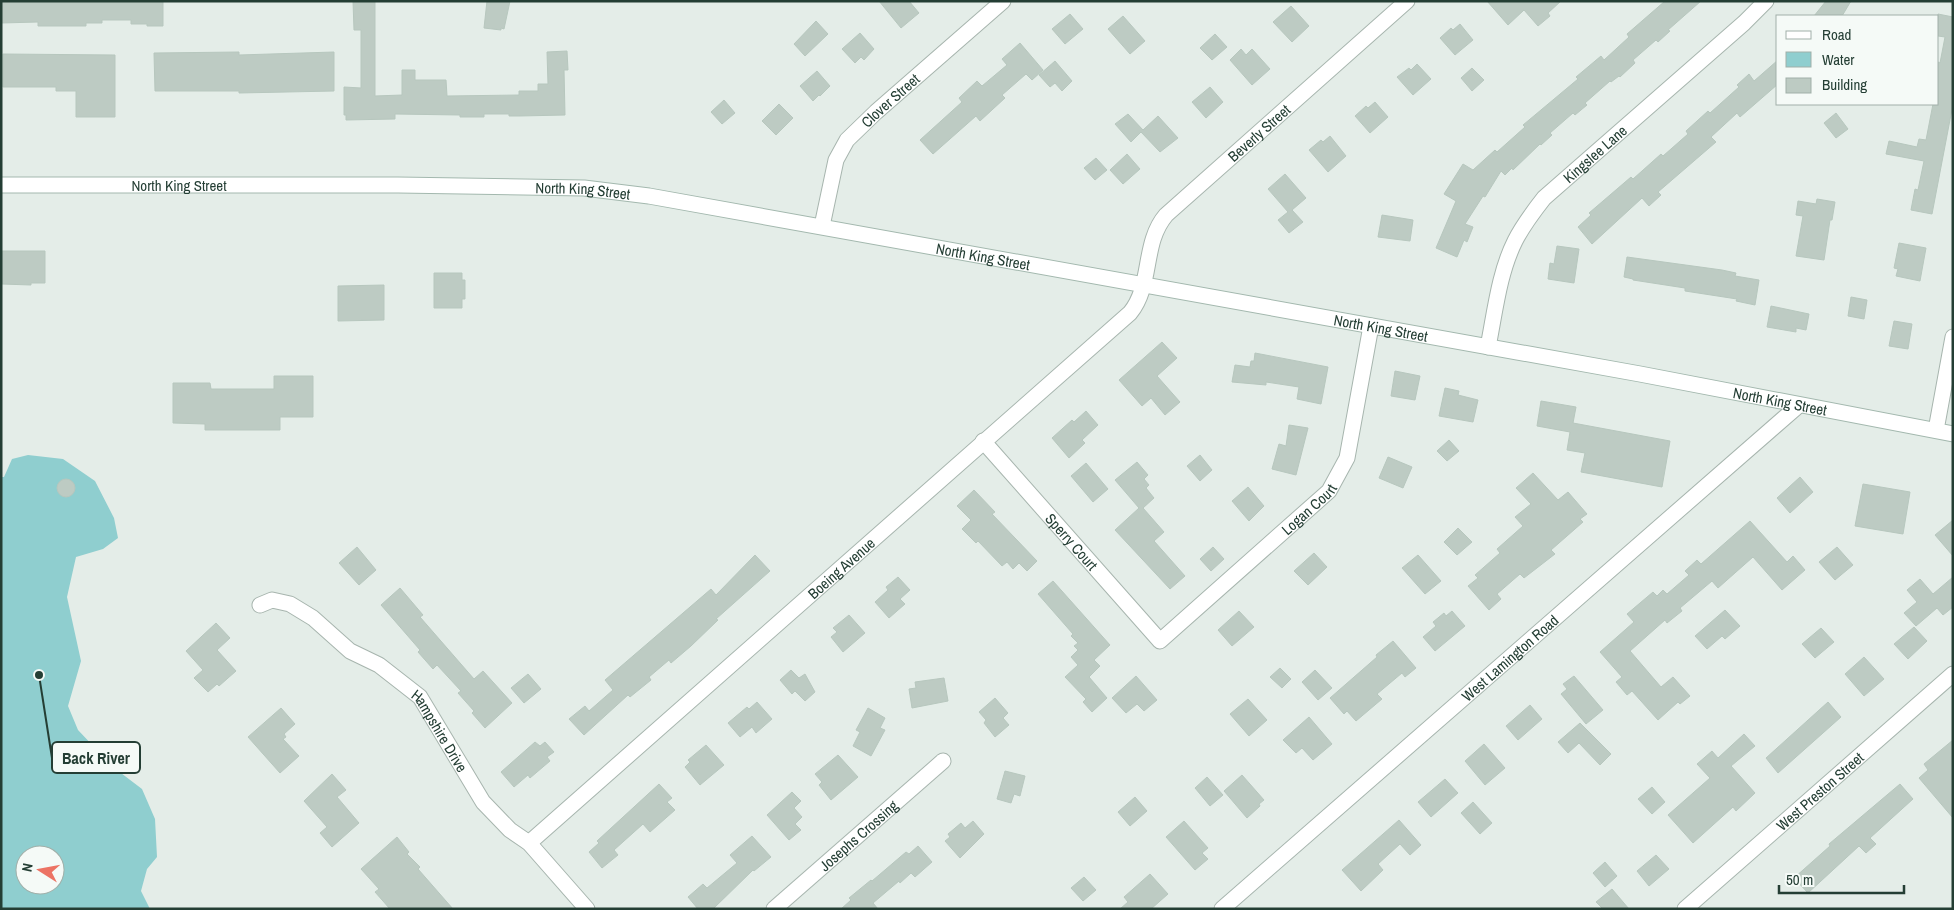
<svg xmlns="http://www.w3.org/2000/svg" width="1954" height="910" font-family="'Archivo Narrow',sans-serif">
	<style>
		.water { fill: #8fcecf; fill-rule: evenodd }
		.building { fill: #bdcbc3; stroke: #b7c7be }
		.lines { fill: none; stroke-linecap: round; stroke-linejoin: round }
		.minor-casing { stroke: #a7b5ae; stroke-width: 17 }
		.secondary-casing { stroke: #a3b8ae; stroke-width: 17 }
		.minor { stroke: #fff; stroke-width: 15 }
		.secondary { stroke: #fff; stroke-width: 15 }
		.labels { text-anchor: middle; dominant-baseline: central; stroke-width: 5; stroke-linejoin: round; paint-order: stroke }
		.street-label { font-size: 15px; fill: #243e34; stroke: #f5faf7 }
		.leader { fill: none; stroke: #243e34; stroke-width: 2 }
		.callout-dot { fill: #243e34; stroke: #f5faf7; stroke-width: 2 }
		.callout { fill: #f5faf7; stroke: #243e34; stroke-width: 2 }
		.callout-label { font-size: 16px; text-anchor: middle; font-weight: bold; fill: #243e34 }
	</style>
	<rect width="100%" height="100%" fill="#e4ede8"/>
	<path class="water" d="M28,455l35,4 32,22 19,37 4,20 -15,11 -27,8 -9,40 14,64 -13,45 10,24 35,37 29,22 13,30 2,38 -10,12 -6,22 9,18h-149v-432h3l8,-18zM25,855h30v30h-30z"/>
	<path class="building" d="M1,1h162v25h-16v-2h-16v-4h-29v3h-16v3h-48v-4l-37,1z
		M353,1h22v95l27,-1v-25h13v10h31l1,16 72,-1v-4h19v-7h10l-1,-32 20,-1 1,19h-4l1,45 -46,1h-10v-2h-25v3h-24v-2l-65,-1v5l-49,1v-5h-2v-28l17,1v-58h-7z
		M487,1h23l-6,28 -3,-1v2l-17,-2z
		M879,1h30l10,12 -18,15z
		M1487,1h74l-13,12 2,3 -12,10 -14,-16 -16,15z
		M1665,1h36l-33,29 2,1 -12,11 -2,-2 -23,20 2,3 -15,14 -1,-1 -8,6 -1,-1 -25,22 2,2 -12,10 -2,-2 -23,20 2,2 -11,10 -1,-1 -27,26 -1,-2 -7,7 -4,-4 -16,26 -2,-1 -18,28 8,3 -6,15 -3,-2 -7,17 -21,-9 20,-47 -12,-7 19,-30 10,6 22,-20 2,2 28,-25 -2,-2 55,-46 -2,-2 25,-21 3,4 25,-23 -2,-3z
		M1826,1h25l-9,15h-28z
		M1291,6l18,20 -17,16 -19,-20z
		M1070,14l13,15 -18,15 -13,-15z
		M1938,14l15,3v87l-21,110 -21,-4 4,-21 3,1 6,-29 -38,-7 3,-13 28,6 2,-8 7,1 7,-36h5v-42l2,1 5,-26 -7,-1z
		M1123,16l22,25 -15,13 -22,-25z
		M816,21l12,13 -23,22 -11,-12z
		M1460,24l13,16 -18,15 -15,-17 11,-10 2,2z
		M860,33l14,16 -10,11 -3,-3 -6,6 -13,-14z
		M1215,34l12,13 -15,13 -12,-12z
		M1020,43l23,27 -11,10 -6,-6 -24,21 3,3 -25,23 -4,-5 -43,38 -13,-14 42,-38 -3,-4 18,-17 5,5 25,-21 -5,-6z
		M1241,49l5,6 6,-6 18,20 -18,16 -22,-25z
		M239,52v3l95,-3v39l-95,2v-2h-84l-1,-38z
		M3,54l112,1v62h-39v-26h-20v-4h-53z
		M1778,60v24l-38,33 -3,-4 -26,24 5,5 -58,50 3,3 -12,11 -7,-8 -50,46 -14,-17 13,-12 -2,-2 42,-36 2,2 28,-25 2,2 25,-22 -2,-3 22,-20 2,2 29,-26 -2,-2 12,-11 5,7z
		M1055,61l17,20 -10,10 -7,-8 -5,4 -11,-12z
		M1417,64l14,15 -18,16 -16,-18 12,-9 2,2z
		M1472,68l12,12 -12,11 -11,-13z
		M817,71l13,15 -10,10 -1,-1 -6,6 -13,-15z
		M1210,87l13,15 -17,16 -14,-16z
		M724,100l11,13 -13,11 -11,-12z
		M1375,102l13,15 -18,16 -15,-17 11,-10 2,2z
		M779,104l14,14 -17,17 -14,-14z
		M1836,113l12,16 -12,9 -12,-15z
		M1128,114l15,16 15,-14 20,22 -18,14 -19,-20 -10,10 -16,-18z
		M1330,136l16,20 -18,16 -19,-22 12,-10 2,2z
		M1127,154l13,15 -17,15 -13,-14z
		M1096,158l11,12 -12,10 -11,-12z
		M1285,174l21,24 -14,12 11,12 -14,11 -11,-13 10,-8 -20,-23z
		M1817,199l18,3 -3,18h-2l-6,40 -28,-4 7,-40 -7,-1 2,-14 18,3z
		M1382,215l31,5 -3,21 -32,-4z
		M1899,243l27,5 -6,33 -24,-5 2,-7 -4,-1z
		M1557,246l22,3 -5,34 -26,-4 2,-16 4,1z
		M2,251h43v32h-14v2l-29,-1z
		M1627,257l95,13 14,3 -1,3 24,4 -4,25 -19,-4 1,-2 -52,-8v-3l-52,-8v-1l-9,-2z
		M434,273h28v7h3v19h-3v9h-28z
		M384,285v35l-46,1v-35z
		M1851,297l16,3 -3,19 -16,-3z
		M1771,306l38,8 -3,16 -10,-2v4l-29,-5z
		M1894,321l18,3 -4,25 -19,-3z
		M1162,342l15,16 -20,18 23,26 -15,13 -14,-17 -9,8 -23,-26z
		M1255,353l73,14 -7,37 -24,-5 2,-12 -33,-5v3l-34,-3 3,-17 15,2 1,-6h3z
		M1395,371l25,5 -5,24 -24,-4z
		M274,376h39v41h-33v13h-75v-6l-32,-1v-40h37l1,6h63z
		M1445,388l14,3 -1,4 20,5 -5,22 -34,-6z
		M1541,401l35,6 -3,16 97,18 -8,46 -81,-15 4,-19 -18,-3 3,-18 -33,-6z
		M1086,411l12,14 -16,15 3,3 -16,15 -17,-20 20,-18 2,2z
		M1289,425l19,3 -12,47 -24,-6 7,-25 7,2z
		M1449,440l10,11 -12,10 -10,-10z
		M1200,455l12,15 -12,11 -13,-15z
		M1388,457l24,10 -9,21 -24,-10z
		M1137,462l11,13 -4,4 5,6 -3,3 8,10 -11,10 21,24 -10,9 31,35 -15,13 -55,-59 24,-22 -24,-28z
		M1086,463l22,26 -15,13 -22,-26z
		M1533,473l25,27 10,-8 19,22 -7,5 3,3 -32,28 4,4 -31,24 -4,-4 -23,20 4,5 -12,11 -21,-24 10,-8 -3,-3 25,-22 -3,-4 26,-23 -8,-9 16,-13 -15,-16z
		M1800,477l13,15 -23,21 -13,-15z
		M57 488a9 9 0 1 1 18 0a9 9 0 1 1-18 0Z
		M1863,484l47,8 -7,42 -48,-8z
		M1248,487l16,19 -15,15 -17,-20z
		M974,490l21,22 -3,2 45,47 -10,10 -8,-8 -6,6 -6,-7 -5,4 -24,-25 -2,2 -14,-14 9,-9 -14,-14z
		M1953,520v36l-18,-21z
		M1750,521l37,41 6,-6 12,14 -23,20 -29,-33 -35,31 -6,-7 -32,27 2,3 -15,12 -2,-3 -35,31 31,36 12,-10 17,19 -10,8 -2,-2 -20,18 -26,-29 -5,4 -11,-13 6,-5 -22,-25 34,-30 -7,-8 26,-22 4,4 6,-6 4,4 22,-19 -4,-4 12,-11 4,4z
		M1458,528l14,14 -15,13 -13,-13z
		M357,547l19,23 -17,15 -20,-22z
		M1213,547l11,12 -13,12 -11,-12z
		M1837,547l16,18 -18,15 -16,-18z
		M1314,553l13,14 -19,18 -14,-14z
		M755,555l15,16 -54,48 2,1 -27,26 -20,17 -2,-3 -20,17 2,3 -21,17 -2,-2 -44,40 -15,-16 16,-13 4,5 24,-21 -8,-10 106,-91 5,6z
		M1418,555l23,26 -16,13 -23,-26z
		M898,577l12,13 -10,9 5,5 -16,14 -14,-16 13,-12 -2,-3z
		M1953,577v30l-10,8 -6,-7 -21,18 -12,-13 13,-11 -10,-12 13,-11 13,15z
		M1053,581l57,64 -16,15 6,6 -11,11 18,21 -15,14 -9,-10 3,-3 -21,-22 13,-12 -7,-8 7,-7 -4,-4 4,-3 -7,-7 2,-2 -35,-40z
		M400,588l23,27 -3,2 54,62 9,-8 29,32 -27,25 -13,-15 2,-2 -16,-18 3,-2 -24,-26 -4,4 -15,-17 2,-2 -39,-45z
		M1725,610l15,16 -15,13 -3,-3 -15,13 -12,-13z
		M1239,611l15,16 -22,19 -14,-16z
		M1452,611l13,15 -30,25 -12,-14 13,-11 -3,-4 11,-9 2,3z
		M849,615l16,18 -22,19 -12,-15 6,-5 -4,-4z
		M216,623l14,15 -13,12 19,21 -17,15 -2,-2 -9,8 -14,-14 9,-8 -17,-19z
		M1914,627l13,14 -19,18 -14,-15z
		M1821,628l13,14 -19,16 -13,-14z
		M1393,641l23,27 -11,9 -3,-4 -25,21 5,5 -26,22 -9,-10 -3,3 -14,-16 47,-41 -1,-2z
		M1864,657l20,22 -20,17 -19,-22z
		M1280,668l11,11 -9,9 -12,-11z
		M791,670l8,8 6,-4 10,18 -10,9 -10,-10 -3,3 -12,-14z
		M1315,670l17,18 -14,12 -16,-18z
		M528,674l13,15 -17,14 -13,-15z
		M1136,676l21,24 -13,11 -7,-7 -11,9 -14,-15z
		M1574,676l29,34 -17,14 -25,-30 6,-5 -4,-5z
		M944,678l4,23 -36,7 -3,-19 7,-1 -1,-6z
		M995,698l13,15 -5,5 6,7 -14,12 -11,-14 2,-3 -7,-8z
		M1248,699l19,21 -18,16 -19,-22z
		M757,702l15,17 -16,14 -4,-6 -12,10 -12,-14 19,-16 2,2z
		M1828,702l13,15 -63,56 -12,-15z
		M1530,705l12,14 -24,21 -12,-14z
		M281,708l14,16 -11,10 2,3 -3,2 16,17 -19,17 -32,-36z
		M868,708l17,10 -5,10 5,2 -14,26 -18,-10 7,-14 -4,-2z
		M1309,717l23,27 -19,16 -11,-12 -6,5 -13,-13z
		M1580,723l31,31 -11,11 -21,-22 -11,10 -10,-11z
		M1744,734l11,12 -24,20 24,27 -19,18 -3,-4 -40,36 -25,-28 42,-37 -13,-14 15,-13 6,7z
		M1953,740v78l-34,-40 9,-8 -4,-6z
		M535,742l5,4 5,-4 9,10 -7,5 3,4 -20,17 -2,-3 -14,12 -13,-15z
		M1484,744l21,24 -20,17 -20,-24z
		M706,745l18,20 -24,20 -15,-18 5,-5 -2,-2z
		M838,755l20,22 -27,23 -12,-15 3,-3 -7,-8z
		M1005,771l20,5 -5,20 -6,-2 -3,9 -14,-4z
		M332,774l14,16 -9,7 22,26 -27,24 -12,-14 7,-6 -23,-26z
		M1242,775l22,25 -5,4 1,2 -13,12 -23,-27z
		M1207,777l16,18 -13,11 -15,-18z
		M1445,779l13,14 -27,24 -13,-15z
		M659,784l13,14 -5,4 8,8 -25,22 -7,-8 -29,26 4,5 -16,13 -13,-16 10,-9 -2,-2z
		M1900,784l13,15 -43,39 6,6 -10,9 -7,-7 -51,47 -14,-15 36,-32 -1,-2z
		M1652,787l13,15 -13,12 -14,-15z
		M792,792l9,9 -7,7 8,9 -7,7 6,6 -12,10 -22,-25z
		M1135,797l12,14 -17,15 -12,-14z
		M1473,802l19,21 -12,11 -19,-21z
		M1399,820l22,25 -11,10 -10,-11 -22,20 5,6 -22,21 -19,-21z
		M973,821l11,13 -24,24 -15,-17 5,-4 -2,-3 13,-11 4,5z
		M1184,821l24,27 -6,5 6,6 -13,11 -29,-33z
		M752,836l19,21 -17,14 -1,-1 -40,39h-15l-10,-12 15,-13 4,4 30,-25 -7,-8z
		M397,837l12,15 -2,2 13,13 -2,2 35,40h-63l-15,-17 4,-3 -18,-20z
		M918,846l14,16 -17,15 -4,-4 -11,10 -1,-2 -26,22 5,6h-37l10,-9 -2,-2 22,-18 1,1 34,-29 3,2z
		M1656,855l13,14 -20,17 -12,-15z
		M1605,862l12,14 -12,11 -12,-14z
		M1150,874l18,20 -17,15h-31l8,-7 -4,-5z
		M1084,877l12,13 -13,11 -12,-13z
		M1612,889l17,20h-26l-7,-7z"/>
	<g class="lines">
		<g class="minor-casing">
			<g id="minor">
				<path id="s1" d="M822,226l14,-66 11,-20 29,-28 127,-111"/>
				<path id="s2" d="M1488,347c7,-35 11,-74 27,-106 8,-16 18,-29 29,-43l200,-175 22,-22"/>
				<path d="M1936,430l17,-93"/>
				<path id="s3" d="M983,441l177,200 169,-150 18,-33 24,-132"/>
				<path id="s4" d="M260,605l12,-5 18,4 23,14 37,33 29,14 41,32 63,105 27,28 19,13 58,66"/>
				<path id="s5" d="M529,843l601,-530c23,-28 12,-70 36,-98l241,-214"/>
				<path id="s6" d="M774,909l169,-148"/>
				<path id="s7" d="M1222,909l577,-504"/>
				<path id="s8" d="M1685,909l268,-235"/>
			</g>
		</g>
		<g class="secondary-casing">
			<g id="secondary">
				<path id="s9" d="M1,185h397l186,3 65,8 991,178 313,60"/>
			</g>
		</g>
		<use href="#minor" class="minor"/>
		<use href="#secondary" class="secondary"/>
	</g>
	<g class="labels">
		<g class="street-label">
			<text stroke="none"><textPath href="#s1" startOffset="149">Clover Street</textPath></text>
			<text stroke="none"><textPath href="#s5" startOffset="1031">Beverly Street</textPath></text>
			<text stroke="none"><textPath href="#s2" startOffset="229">Kingslee Lane</textPath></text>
			<text stroke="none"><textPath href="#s9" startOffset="178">North King Street</textPath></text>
			<text stroke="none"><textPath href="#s9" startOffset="582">North King Street</textPath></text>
			<text stroke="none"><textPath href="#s9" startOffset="988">North King Street</textPath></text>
			<text stroke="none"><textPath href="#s9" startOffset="1392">North King Street</textPath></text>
			<text stroke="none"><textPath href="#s9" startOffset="1798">North King Street</textPath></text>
			<text stroke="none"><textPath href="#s3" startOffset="466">Logan Court</textPath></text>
			<text stroke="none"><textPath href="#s3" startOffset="134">Sperry Court</textPath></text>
			<text stroke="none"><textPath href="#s5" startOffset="416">Boeing Avenue</textPath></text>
			<text stroke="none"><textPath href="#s7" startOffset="382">West Lamington Road</textPath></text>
			<text stroke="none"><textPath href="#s4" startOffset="231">Hampshire Drive</textPath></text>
			<text stroke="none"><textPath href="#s8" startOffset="179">West Preston Street</textPath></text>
			<text stroke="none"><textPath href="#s6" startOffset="112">Josephs Crossing</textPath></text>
		</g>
	</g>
	<path class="leader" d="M39 675L52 758"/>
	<circle class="callout-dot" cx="39" cy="675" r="5"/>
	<rect class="callout" x="52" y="742" width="88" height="31" rx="5"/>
	<g class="callout-label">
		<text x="96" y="764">Back River</text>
	</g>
	<rect width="1954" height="910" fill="none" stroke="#243e34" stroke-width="5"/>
	<rect x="1776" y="15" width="162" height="90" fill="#f5faf7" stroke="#a1afa9"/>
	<rect x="1786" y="31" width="25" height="8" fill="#ffffff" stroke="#a1afa9"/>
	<text x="1822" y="40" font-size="15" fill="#243e34">Road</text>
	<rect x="1786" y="52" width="25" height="15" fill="#8fcecf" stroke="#a1afa9"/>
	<text x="1822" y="65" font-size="15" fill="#243e34">Water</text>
	<rect x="1786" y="78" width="25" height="15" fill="#bdcbc3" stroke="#a1afa9"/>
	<text x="1822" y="90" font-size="15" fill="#243e34">Building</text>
	<g transform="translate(40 870) rotate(281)"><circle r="24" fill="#f5faf7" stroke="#a1afa9"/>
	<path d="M0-4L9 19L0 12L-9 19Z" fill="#ec7364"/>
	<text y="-8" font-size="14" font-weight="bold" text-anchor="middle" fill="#243e34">N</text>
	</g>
	<path d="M1779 885v8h125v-8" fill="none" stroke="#243e34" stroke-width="2.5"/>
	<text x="1786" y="885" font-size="15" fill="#243e34" stroke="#f5faf7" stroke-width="4" paint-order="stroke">50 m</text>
</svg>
